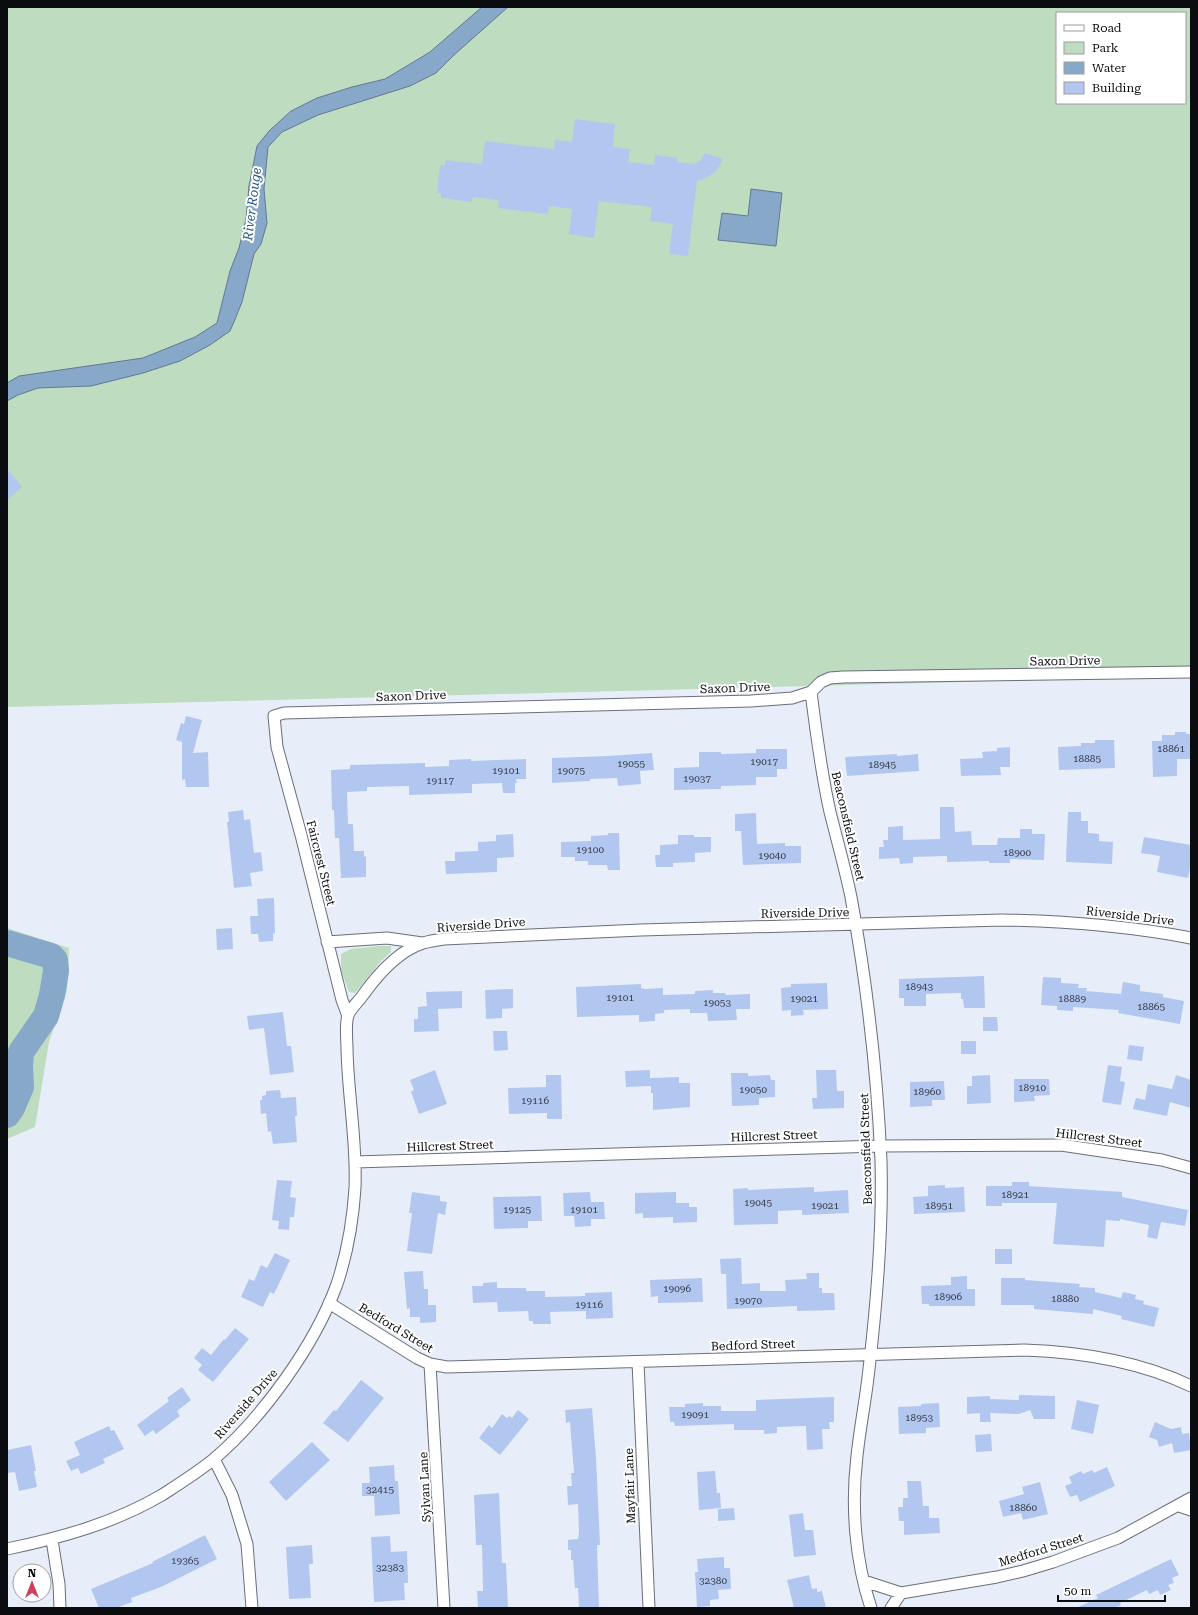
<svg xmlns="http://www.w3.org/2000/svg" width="1198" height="1615" font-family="'Roboto Serif',serif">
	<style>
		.green { fill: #bedcc0; fill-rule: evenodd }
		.water { fill: #87a8c9; stroke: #627992 }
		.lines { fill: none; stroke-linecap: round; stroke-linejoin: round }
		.river { stroke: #87a8c9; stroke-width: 26 }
		.building { fill: #b2c7ef }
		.street-casing { stroke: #696e78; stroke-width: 13 }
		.street { stroke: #fff; stroke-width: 11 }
		.labels { text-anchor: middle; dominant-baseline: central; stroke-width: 4; stroke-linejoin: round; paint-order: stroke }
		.number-label { font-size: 10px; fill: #353b48 }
		.street-label { font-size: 12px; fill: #0b0c10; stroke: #fff }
		.water-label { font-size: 13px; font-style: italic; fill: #255582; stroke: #fff }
	</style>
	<rect width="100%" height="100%" fill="#e8eef9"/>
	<path class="green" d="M7,7h1184v669l-1184,31zM1057,13h128v90h-128z
		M7,928l62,20 -2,43 -18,51 -14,85 -28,12z
		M379,946h12v6l-10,9 -26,32 -6,-1 -8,-22v-16l10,-5z"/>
	<path class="water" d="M482,7h26l-54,48 -18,18 -26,13 -92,29 -36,17 -14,15 -4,42 3,34 -6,21 -7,10 -12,48 -8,20 -4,9 -20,14 -30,16 -37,12 -52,13 -53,2 -20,7 -11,6v-18l12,-7 124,-18 52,-21 22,-14 13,-52 9,-23 7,-29 3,-33 8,-40 12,-15 22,-20 26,-13 35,-11 33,-8 45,-27z
		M751,189l31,4 -6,53 -58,-6 4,-27 26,3z"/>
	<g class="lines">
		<path class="river" d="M7,943l44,13 4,4 1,11 -4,24 -6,21 -25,36 -1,13 1,22 -9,21 -5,7"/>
	</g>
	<path class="building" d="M575,119l40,5 -2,23 17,2 -2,13 26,3 1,-10 22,3v4l17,2 7,-4 4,-7 18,6 -6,11 -9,7 -11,4 -9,75 -19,-2 4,-30 -23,-3 2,-14 -53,-6 -5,37 -25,-4 3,-25 -23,-3 -1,8 -50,-6 1,-8 -26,-3 -1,5 -31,-4v-5h-4l3,-28h5v-5l37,4 3,-23 69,8 1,-9 17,2z
		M7,469l15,18 -15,13z
		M186,716l16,4 -9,33 15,-1 1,35h-23l-1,-8 -3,1v-38l-6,-2 5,-17 3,1z
		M1175,732h11v2h5v25h-14v17l-24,1 -1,-36h10v-6h13z
		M1095,740h19l1,28 -56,2 -1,-23 23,-1v-3h14z
		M1010,747v20h-10l1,8 -40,1 -1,-17 23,-1 -1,-6 15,-1v-3z
		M756,749h31v20h-10v8h-21v8l-35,1v3l-47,1v-22l25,-1v-15h22v2l35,-1z
		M652,753l2,17 -14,1 1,13 -23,2 -1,-8 -27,1v2l-38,2v-25l56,-2z
		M897,754v2l21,-2 1,17 -72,5 -2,-19z
		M471,759v2l55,-2v20h-10l1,4h-2v10h-12l-1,-10 -30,1v9l-63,2v-9l-42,1v4l-20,1 1,32h5l1,27h10v6l2,-1v21l-25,1 -2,-40h-4l-1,-28h-2l-1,-40 19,-1v-4l38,-1 37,-1v4l24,-1v-6z
		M940,807h14l1,25 16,-1 1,14h25l1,-7h22v-9h12v5h13l-1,26 -34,-1v4h-21v-2l-42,1v-6l-34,1v6l-13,1 -1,-6 -20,1v-12h5l-1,-7h5v-13l15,-1v14l37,-1z
		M243,810l1,10 6,-1 4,34 7,-1 2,19 -13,2 2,13 -18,2 -7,-66h2l-1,-10z
		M1068,812h13v9h7v12l11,1v7l14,1 -1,22 -46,-2z
		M756,813l1,31 28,-1v3h16v17l-58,2 -2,-34h-6v-17z
		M608,833h11l1,37h-12l-1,-5h-19v-4h-13v-4h-14v-15l30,-1v-5l17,-1z
		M513,834l1,23 -17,1v14l-51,2 -1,-13h10v-9l23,-1v-9l18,-1v-6z
		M678,835h16v2h17v15l-16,1v9l-22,1v4h-17l-1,-12h5v-10l18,-1z
		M1144,837l47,8v17l-3,16 -31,-6 3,-16 -19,-3z
		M274,898l1,35 -2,1v7l-14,1 -1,-8h-7l-1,-18h8l-1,-17z
		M232,928l1,21 -16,1 -1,-21z
		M984,976l1,32h-21l-1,-9h-2v-6l-35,1v12h-22v-8h-5v-19z
		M1043,977l18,1v5l18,1 -1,4h9l-1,3 35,3 2,-12 17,3v6l23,3v3l21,4 -4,23 -62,-11 1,-3 -46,-3v4l-16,-1v-4l-16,-1z
		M827,983l1,26 -25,1 1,5 -13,1v-6l-9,1 -1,-23 10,-1v-3z
		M641,984v4l4,1 18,-1v7l32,-1v-3l18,-1v3h12l1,2 24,-1v15h-14l1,11 -29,1 -1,-8h-17v-4l-26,1v3l-9,1v7l-16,1v-7l-62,2 -1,-30z
		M513,989v19l-11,1v9l-16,1 -1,-29z
		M462,991v17l-24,1 1,22 -25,1v-13h4v-12l9,-1 -1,-14z
		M283,1012l4,34h4l3,26 -24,3 -6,-47 -15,2 -2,-14z
		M983,1017h14l1,14h-15z
		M493,1031h14l1,19 -14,1z
		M961,1041h15v13h-15z
		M1129,1045l15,2 -2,14 -15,-2z
		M1108,1065l14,2 -2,14 5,1 -4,23 -19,-3z
		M435,1070l12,34 -28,10 -8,-22 3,-2 -4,-10z
		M650,1070v8l29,-1v6h11v24l-37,3v-17h-2v-7l-25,1 -1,-16z
		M816,1070h20l1,21h7v17l-31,1 -1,-11h5z
		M731,1073h17v3l22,-1 1,5h4v17l-16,1v7l-27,1z
		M546,1075h15l1,44h-15v-6l-38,1 -1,-26 38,-1z
		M990,1075l1,28 -24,1v-18h5v-10z
		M1176,1075l15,5v28l-21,-6 -3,14 -34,-7 3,-11 9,2 3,-16 24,5z
		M1014,1079h35l1,16 -16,1 1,5 -21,1z
		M944,1081l1,19h-13v6l-22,1v-25z
		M280,1090l1,8 15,-1 1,19h-2l2,26 -24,2 -2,-13 -3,1 -2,-19 -5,1 -1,-14h2v-4l4,-1v-4z
		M277,1180l15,1 -2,16 6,1 -2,19h-4l-1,13 -11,-1 1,-8 -7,-1z
		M1012,1182h17v4l93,6v5l66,13 -3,16 -24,-4 -4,17 -10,-2 2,-12 -29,-6v2l-14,-1 -2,27 -51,-3 4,-41h-55v3h-16v-20h26z
		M945,1185v3l19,-1 1,25 -51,2 -1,-17 15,-1v-10z
		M814,1187v5l34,-2 1,23 -47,2v-5l-24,1v13l-44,1 -1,-36 15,-1v2z
		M412,1192l28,4v5l7,1 -2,13 -7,-2 -6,41 -25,-3 5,-38h-3z
		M590,1192l1,10h13l1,17h-14v7l-16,1 -1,-11h-10l-1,-23z
		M676,1192v11h13v4h8v15l-24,1v-6l-30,1v-5l-8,1v-21z
		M541,1196l1,25h-14v7l-34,1 -1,-32z
		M995,1249h17v15h-17z
		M275,1253l15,7 -16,34 -4,-2 -7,15 -22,-10 8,-18 5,2 7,-16 6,3z
		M741,1258l1,26 18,-1v8h26l-1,-11 22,-1 -1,-6h13v15h3v5h12l1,17 -38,1v-5l-70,3 -1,-35h-5l-1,-15z
		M423,1271l1,18h4v16h8v17l-16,1v-6h-10v-9l-3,1 -3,-37z
		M967,1276v13h8v17h-46v-2h-7l-1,-18 30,-1v-8z
		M702,1278l1,24 -45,1v-7l-7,1 -1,-17z
		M1001,1278h24v2l55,4 -1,3 16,1v4l26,6 2,-6 13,3 -1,4 9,2 -1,3 16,4 -5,19 -33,-8 1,-3 -29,-7v5l-59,-5v-4h-33z
		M497,1282v6h29v3h19v6l40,-1v-3l27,-1 1,26 -27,1v-8l-36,1 1,12h-18v-3h-4l-1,-10 -30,1 -1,-10 -24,1 -1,-17h11v-3z
		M235,1328l14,11 -36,43 -15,-12 4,-5 -8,-7 8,-10 9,7 13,-16 1,1z
		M361,1380l23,18 -36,44 -25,-19 11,-13 2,1z
		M182,1387l9,13 -14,11 3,5 -24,18 -3,-4 -8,6 -8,-11 32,-24 -2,-3z
		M1019,1395l36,1v23h-21l-4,-9 -11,4 -29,-1 1,9h-11v-9l-13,1v-17l23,-1v3l29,1z
		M834,1397v25h-5l1,7h-8l1,20 -16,1 -1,-24 -29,1v6l-13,1v-4h-30v-6l-59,2 -1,-4h-4l-1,-15h16v-3l18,-1v3h18v5h35v-11z
		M1077,1400l22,5 -6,29 -22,-5z
		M939,1403l1,24 -14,1v5l-27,1 -1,-27 23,-1v-2z
		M592,1408l4,50 4,87h-3l2,63h-20l-1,-20h-3l-2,-28h-2v-10h-3v-10l10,-1 1,-7 -1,-28 -10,1 -1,-19h5l-1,-13h3l-4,-51 -4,1 -1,-13z
		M518,1410l11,9 -29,36 -21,-17 10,-13 3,3 10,-14 5,4 3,-2 2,2z
		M1155,1422l16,7 10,-2 1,7 7,-1 2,17 -17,3 -2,-10 -13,4 -2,-7 -8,-3z
		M109,1426l2,5 3,-1 10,19 -21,10 2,4 -24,11 -3,-6 -7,3 -5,-10 14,-6 -6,-13z
		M991,1434l1,17 -16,1 -1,-17z
		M312,1442l18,18 -44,41 -17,-19z
		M31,1445l5,26h-2l3,16 -18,4 -4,-19 -8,1v-23z
		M394,1465l1,16h3l2,33 -25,2 -1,-20h-12v-13h8l-1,-16z
		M1107,1467l8,19 -35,16 -3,-7 -7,2 -5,-11 7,-3 -3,-6 12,-6 2,3 9,-4 2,3z
		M715,1471l2,22h3l1,15 -22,2 -2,-38z
		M907,1481h14l2,25h6v12h10l1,15 -36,2v-14h-5l-1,-14h5v-9h5z
		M1040,1482l8,32 -25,6 -2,-7 -18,4 -4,-16 25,-7 -2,-7z
		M499,1493l3,70h4l2,45h-30l-1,-17h6l-1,-46h-6l-2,-50z
		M734,1508l1,12 -17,1v-12z
		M803,1513l2,17h8l3,25 -22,2 -5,-42z
		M205,1535l12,24 -56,28 -30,11 1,4 -16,6h-17l-8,-19 62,-26 -1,-1z
		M390,1536l1,16 16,-1 1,32h-4l1,17 -31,2 -3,-65z
		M312,1545l1,19h-4l2,34 -22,1 -3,-52z
		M724,1557v11h6l1,21 -13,1 1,9 -9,1v6l-13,1 -2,-35h3l-1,-13z
		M1171,1559l8,16 -7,3 2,5 -6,2 3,5 -11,5 -2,-5 -9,4 -2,-4 -27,13 1,2 -6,3h-39l22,-10 -2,-3z
		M809,1575l3,14 5,-1v4l5,-1 4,17h-32l-7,-28z"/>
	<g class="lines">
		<g class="street-casing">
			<path id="street" d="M811,692c5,40 10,80 19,120 7,28 15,56 21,85 16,87 26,175 30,263 2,70 -4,140 -12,209 -3,29 -9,58 -12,87 -6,50 -2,104 14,152
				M327,942l60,-4 35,5
				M348,1016l-6,-16 -41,-165 -24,-88 -3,-31 10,-3 467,-12 41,-3 19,-6 10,-10 9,-4 13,-1 348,-5
				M355,1162l525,-16 181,-1 101,15 29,8
				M329,1303l88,55 13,6 17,3 577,-17c58,2 115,11 167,36
				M638,1362l11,246
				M430,1364l14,244
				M214,1459l18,36 15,49 5,64
				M1179,1506l12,4
				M52,1540l7,44 1,24
				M7,1549c54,-11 107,-26 155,-54 17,-11 36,-23 52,-36 49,-42 101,-114 123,-175 10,-30 16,-64 18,-96 2,-46 -7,-92 -8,-139 0,-10 -2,-24 1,-34 3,-7 11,-14 15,-20 15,-21 35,-44 60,-52 7,-2 14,-3 21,-4l197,-9 361,-10c64,1 126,6 189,18
				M864,1581l37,12 96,-16 26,-6 30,-9 65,-24 73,-40
				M891,1608l10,-15"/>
		</g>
		<use href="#street" class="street"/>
	</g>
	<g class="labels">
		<g class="number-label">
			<text x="1171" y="748">18861</text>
			<text x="1087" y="758">18885</text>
			<text x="764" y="761">19017</text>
			<text x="631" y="763">19055</text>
			<text x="882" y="764">18945</text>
			<text x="506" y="770">19101</text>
			<text x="571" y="770">19075</text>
			<text x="697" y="778">19037</text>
			<text x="440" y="780">19117</text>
			<text x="590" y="849">19100</text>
			<text x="1017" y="852">18900</text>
			<text x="772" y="855">19040</text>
			<text x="919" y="986">18943</text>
			<text x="620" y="997">19101</text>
			<text x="804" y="998">19021</text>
			<text x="1072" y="998">18889</text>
			<text x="717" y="1002">19053</text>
			<text x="1151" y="1006">18865</text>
			<text x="1032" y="1087">18910</text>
			<text x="753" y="1089">19050</text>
			<text x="927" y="1091">18960</text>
			<text x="535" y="1100">19116</text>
			<text x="1015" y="1194">18921</text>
			<text x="758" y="1202">19045</text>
			<text x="825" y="1205">19021</text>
			<text x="939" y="1205">18951</text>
			<text x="517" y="1209">19125</text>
			<text x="584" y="1209">19101</text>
			<text x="677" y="1288">19096</text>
			<text x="948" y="1296">18906</text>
			<text x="1065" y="1298">18880</text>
			<text x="748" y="1300">19070</text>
			<text x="589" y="1304">19116</text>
			<text x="695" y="1414">19091</text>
			<text x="919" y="1417">18953</text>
			<text x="380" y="1489">32415</text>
			<text x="1023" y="1507">18860</text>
			<text x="185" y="1560">19365</text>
			<text x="390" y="1567">32383</text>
			<text x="713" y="1580">32380</text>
		</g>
		<g class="street-label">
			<text transform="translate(1065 661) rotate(-1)">Saxon Drive</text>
			<text transform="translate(735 688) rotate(-2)">Saxon Drive</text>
			<text transform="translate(411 696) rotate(-2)">Saxon Drive</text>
			<text transform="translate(848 826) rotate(77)">Beaconsfield Street</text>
			<text transform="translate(321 863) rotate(76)">Faircrest Street</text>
			<text transform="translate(805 913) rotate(-1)">Riverside Drive</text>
			<text transform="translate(1130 916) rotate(7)">Riverside Drive</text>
			<text transform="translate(481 925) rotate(-4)">Riverside Drive</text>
			<text transform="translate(774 1136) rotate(-2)">Hillcrest Street</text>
			<text transform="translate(1099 1138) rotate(7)">Hillcrest Street</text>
			<text transform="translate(450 1146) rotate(-2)">Hillcrest Street</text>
			<text transform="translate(866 1149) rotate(-92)">Beaconsfield Street</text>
			<text transform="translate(396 1328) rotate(31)">Bedford Street</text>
			<text transform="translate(753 1345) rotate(-2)">Bedford Street</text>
			<text transform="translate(246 1404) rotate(-49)">Riverside Drive</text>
			<text transform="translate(630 1486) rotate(-92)">Mayfair Lane</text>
			<text transform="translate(425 1487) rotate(-93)">Sylvan Lane</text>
			<text transform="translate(1041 1550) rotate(-17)">Medford Street</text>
		</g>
		<g class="water-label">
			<text transform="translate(252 204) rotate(-83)">River Rouge</text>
		</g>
	</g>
	<rect width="1198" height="1615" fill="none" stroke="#0b0c10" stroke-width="16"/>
	<rect x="1056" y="12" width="130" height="92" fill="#ffffff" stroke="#9d9e9f"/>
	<rect x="1064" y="25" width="20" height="6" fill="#ffffff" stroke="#9d9e9f"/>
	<text x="1092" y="32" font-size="12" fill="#0b0c10">Road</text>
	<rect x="1064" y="42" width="20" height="12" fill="#bedcc0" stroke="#9d9e9f"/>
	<text x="1092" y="52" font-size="12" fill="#0b0c10">Park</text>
	<rect x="1064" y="62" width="20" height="12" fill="#87a8c9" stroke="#9d9e9f"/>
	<text x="1092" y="72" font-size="12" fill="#0b0c10">Water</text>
	<rect x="1064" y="82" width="20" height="12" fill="#b2c7ef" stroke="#9d9e9f"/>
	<text x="1092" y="92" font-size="12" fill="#0b0c10">Building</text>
	<g transform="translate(32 1583)"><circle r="19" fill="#ffffff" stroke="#9d9e9f"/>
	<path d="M0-3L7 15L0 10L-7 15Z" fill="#ce3f61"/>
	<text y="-6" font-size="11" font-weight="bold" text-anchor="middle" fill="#0b0c10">N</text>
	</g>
	<path d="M1058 1595v6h107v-6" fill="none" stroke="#0b0c10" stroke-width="2"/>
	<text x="1064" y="1595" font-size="12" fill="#0b0c10" stroke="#ffffff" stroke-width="3" paint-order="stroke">50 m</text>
</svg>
